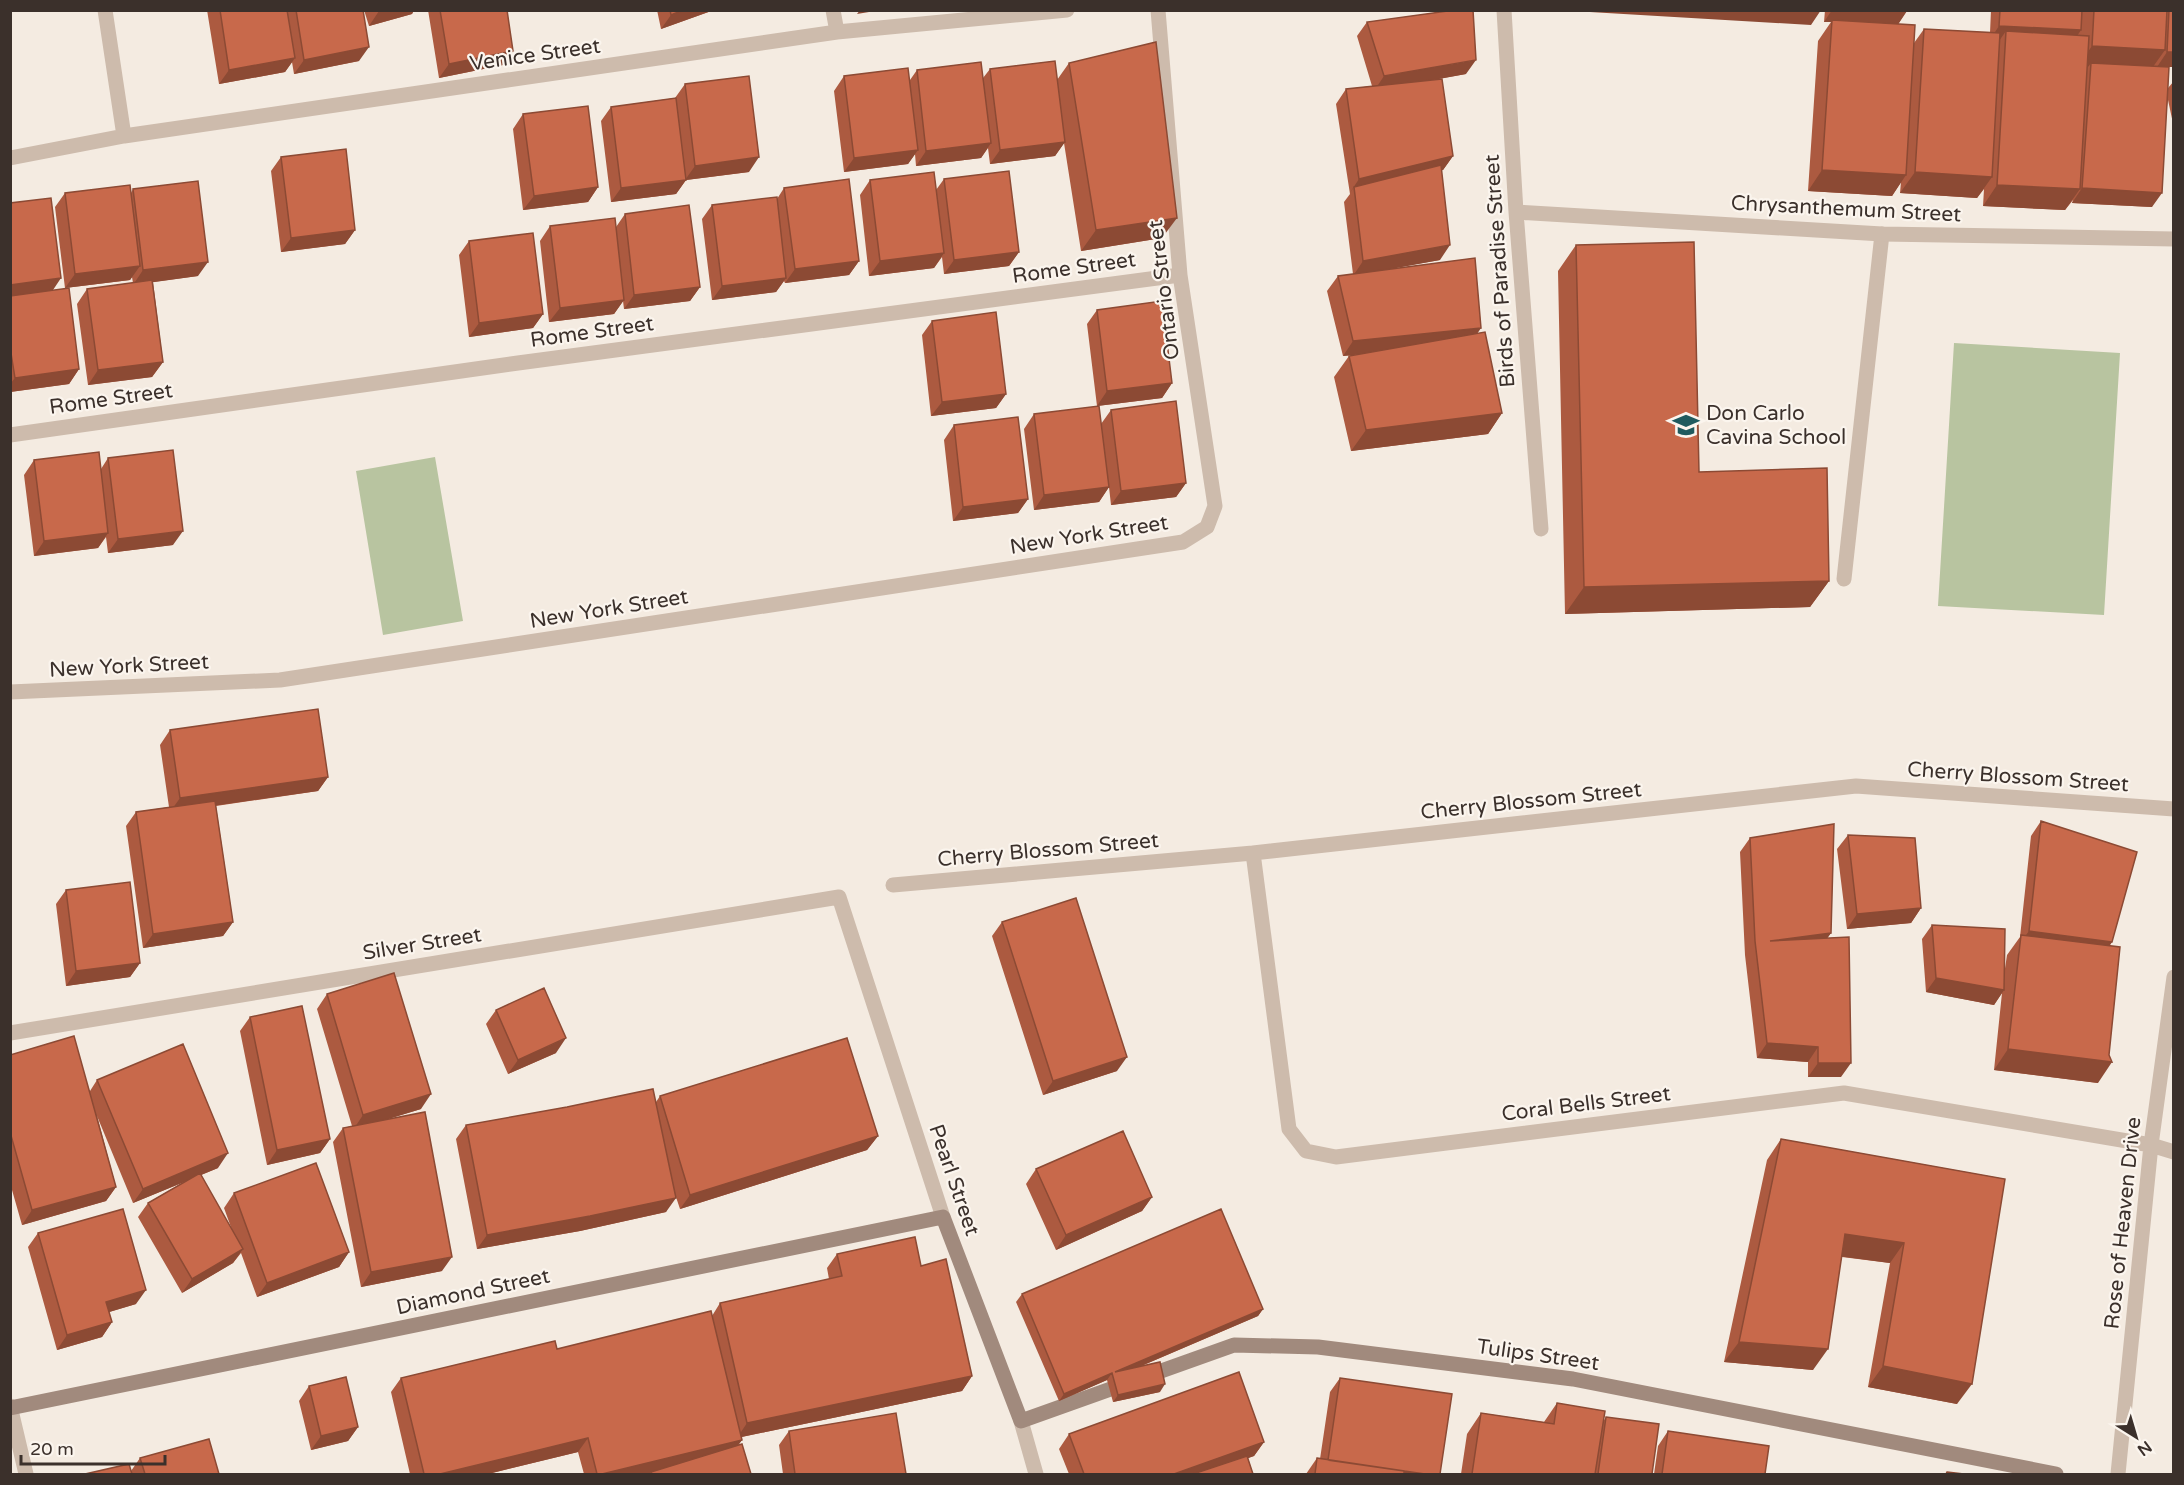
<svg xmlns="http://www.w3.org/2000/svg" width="2184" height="1485" font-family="'Varela Round',sans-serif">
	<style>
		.green { fill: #b8c4a0 }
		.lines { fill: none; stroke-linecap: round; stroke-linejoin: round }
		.lane { stroke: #cdbbac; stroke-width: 15 }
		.street { stroke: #cdbbac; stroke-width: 15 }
		.secondary { stroke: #a18a7d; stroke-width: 15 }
		.wall { fill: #ac5a40 }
		.shaded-wall { fill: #8c4a34 }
		.building { fill: #c8694b; stroke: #8c4a34; stroke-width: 1.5 }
		.labels { text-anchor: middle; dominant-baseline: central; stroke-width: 4.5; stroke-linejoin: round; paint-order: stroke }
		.street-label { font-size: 21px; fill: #3b302b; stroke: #fbf5ee }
		.poi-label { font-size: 21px; fill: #3b302b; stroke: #fbf5ee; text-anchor: start }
	</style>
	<rect width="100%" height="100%" fill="#f4ebe1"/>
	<path class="green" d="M1954,343l166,10 -16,262 -166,-9z
		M435,457l28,164 -80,14 -27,-164z"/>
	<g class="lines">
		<path class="lane" d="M1844,579l38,-345"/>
		<path class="street" d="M105,10l19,126
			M833,10l4,22
			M1504,10l12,202 25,317
			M10,158l114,-22 713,-104 230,-22
			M1516,212l366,22 292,5
			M10,435l508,-72 662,-88
			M10,692l270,-12 903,-138 24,-15 8,-21 -35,-231 -22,-265
			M1253,853l36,276 17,22 30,6 508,-64 307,52 23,7
			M893,885l360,-32 603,-67 318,23
			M10,1033l829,-136 104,320
			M10,1406l16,68
			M1021,1421l15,53
			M2118,1474l33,-329 23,-168"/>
		<path class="secondary" d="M10,1408l933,-191 78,204 213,-76 84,2 255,32 483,95"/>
	</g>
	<path class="wall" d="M207,10h156l-4,51 -65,13 -2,-12 -7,10 -66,12z
		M364,10h50l-2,4 -43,12z
		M428,10h79l-4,55 -64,13z
		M657,10h57l-53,19z
		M1825,10h82l-9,14 16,19 10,-14 66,4 1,-23h183v57h-5l-1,21 6,-7v47l-6,-28 -16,107 -80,-4 1,-3 -8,10 -82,-4 1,-17 -7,9 -77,-5 1,-11 -9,14 -84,-5 10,-150 13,-19h-7z
		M1367,22l99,52 -34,6 21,76 -10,14h-2l-1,90 -58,10 95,64 25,79 -14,21 -137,17 -17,-74 15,-21 14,-2 -20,2 -16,-65 11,-15 15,-2 -9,-72 6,-8 -14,-90 10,-15 26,-3 -15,-50z
		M1069,63l93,175 -81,13 -17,-108 -9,13 -65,8 -2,-16 -7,10 -65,8 -1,-12 -7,10 -64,8 -10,-81 10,-15 66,4 7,-10 66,8 7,-9 67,11z
		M685,84l64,88 -63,8 -10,14 -65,8 -10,-81 10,-14 64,-9z
		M523,114l75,73 -10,15 -65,8 -10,-81z
		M281,157l74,73 -10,14 -64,8 -10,-81z
		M944,179l75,73 -10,14 -65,8 -2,-17 -8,11 -65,8 -9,-81 10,-15 66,10z
		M784,188l75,73 -10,14 -64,8 -1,-2 -8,11 -64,8 -10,-81 10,-14 65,-6z
		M133,189l65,87 -45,6 10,80 -11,15 -64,8 -11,-81 10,-15 46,-6 -1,-6 -2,3 -65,8 -10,-81 10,-14h66z
		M10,203l43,87 26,79 -10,15 -59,8z
		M625,214l75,73 -10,14 -66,8 -1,-8 -9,13 -65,8 -9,-81 10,-15 66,1z
		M469,241l74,73 -10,14 -64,9 -10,-82z
		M1576,245l123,227 130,109 -19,26 -245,7 -7,-343z
		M1097,310l75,73 -10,15 -65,8 -10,-82z
		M932,321l74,73 -10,14 -65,8 -9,-81z
		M1111,410l75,73 -10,14 -65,8 -2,-18 -10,15 -65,8 -10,-81 10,-15 67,10z
		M954,425l74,74 -10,14 -65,8 -9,-81z
		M108,458l65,87 -65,8 -2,-16 -8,11 -64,8 -10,-81 10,-15 67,9z
		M170,730l158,47 -10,14 -102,15 17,116 -10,14 -80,12 -17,-122 10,-14 33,-5 -9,-62z
		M2041,821l71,121 -3,4 -11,137 -104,-13 8,-77 -8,12 -68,-13 -4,-53 10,-14 72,50 3,-20 13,-18 11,-101z
		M1848,835l73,73 -10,15 -64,6 -10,-80z
		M1750,838l81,95 -4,5 14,139h-33v-15l-51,-4 -12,-103 -5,-103z
		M66,890l74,73 -10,14 -64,9 -10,-82z
		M1002,922l115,149 -74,24 -51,-159z
		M327,994l94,115 -37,11 58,151 -81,16 -28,-145 10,-14 9,-2 -35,-117z
		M496,1010l60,43 -48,21 -22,-50z
		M250,1017l80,122 -10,14 -53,12 -27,-134z
		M10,1055l80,36 7,-11 121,88 -17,7 31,55 -8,-22 10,-15 115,59 -10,15 -82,30 -16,-44 -8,10 -51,30 -44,-76 10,-14 36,-21 -51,21 -36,-87 19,71 -10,14 -84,24 -12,-42z
		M660,1096l218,40 -11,14 -187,59 -6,-18 -8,21 -86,19 -103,18 -21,-110 10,-14 190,-23z
		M1781,1139l224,40 -48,225 -89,-17 22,-124 -48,-6 -29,113 -89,-8 43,-202z
		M1036,1169l116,28 -10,14 -86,39 -30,-66z
		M38,1233l98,71 -27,8 3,10 -10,15 -45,13 -29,-103z
		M837,1254l84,12 51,110 -10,15 -221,46 1,3 -4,5 13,29h-167l-6,-22 -90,22h-78l-19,-82 10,-14 156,-29 155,-33 8,-13 109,-24 -2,-11z
		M1022,1294l241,15 -5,7 -119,51 21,25 -47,10 -6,-22 -48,21 -43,-99z
		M2174,1315v18l-2,-1z
		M1340,1378l100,96h-134l11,-16 3,1 10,-67z
		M309,1386l49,41 -10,14 -37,9 -12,-49z
		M1557,1403l46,19 3,-5 46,57h-191l6,-40 14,-21 63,9z
		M789,1431l117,43h-123l-4,-29z
		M1668,1431l97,43h-111l4,-28z
		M1069,1434l195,8 -10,14 -6,2 5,16h-184l-10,-25z
		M140,1458l79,16h-134l46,-3z"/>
	<path class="shaded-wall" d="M381,10h33l-2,4 -43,12 10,-15z
		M683,10h31l-53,19 10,-14z
		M860,10h21l-24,4z
		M1556,10h265l-10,15z
		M1832,10h64l11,1 -10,15 -65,-6 -1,2h-7z
		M1999,26l82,4 -10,15 -65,-14 -7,10h-10z
		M2092,46l73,4 -15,21 -59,-8 -3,4h-11z
		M369,47l-10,14 -65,13 10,-14z
		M513,51l-10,14 -64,13 10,-14z
		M2167,52h7v15h-17z
		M295,58l-10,14 -66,12 10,-14z
		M1476,60l-10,14 -92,17 10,-15z
		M1065,142l-10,14 -65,8 10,-14z
		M991,143l-10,15 -65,8 10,-15z
		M918,150l-10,14 -64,8 10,-14z
		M1453,156l-10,14 -89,22v-5l-5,7 10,-15z
		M759,157l-10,15 -63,8 -10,14 -65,8 10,-14 64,-8 10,-14z
		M1822,170l84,5 -14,21 -84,-5z
		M1915,172l77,5 -15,21 -77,-5z
		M1997,185l83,4 -15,21 -82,-4z
		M598,187l-10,15 -65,8 11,-14z
		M2082,188l80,5 -10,14 -80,-4z
		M1177,218l-15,20 -81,13 15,-21z
		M355,230l-10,14 -64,8 10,-14z
		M1450,245l-10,15 -87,16 10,-15z
		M1019,252l-10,14 -65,8 10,-14z
		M944,253l-10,15 -65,8 11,-15z
		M859,261l-10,14 -64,8 10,-14z
		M208,262l-10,14 -65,9 10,-15z
		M140,266l-10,14 -65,8 10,-14z
		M61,278l-10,15 -41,5v-13z
		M786,278l-10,14 -64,8 10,-14z
		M700,287l-10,14 -66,8 10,-14z
		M624,300l-10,14 -65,8 11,-14z
		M543,314l-10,14 -64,9 10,-14z
		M1481,328l-10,15 -128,13 10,-15z
		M163,362l-11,15 -64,8 10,-15z
		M79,369l-10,15 -59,8v-8l5,-6z
		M1172,383l-10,15 -65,8 10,-15z
		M1006,394l-10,14 -65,8 11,-14z
		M1502,413l-14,21 -137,17 15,-21z
		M1186,483l-10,14 -65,8 10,-14z
		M1109,487l-10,15 -65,8 10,-15z
		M1028,499l-10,14 -65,8 10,-14z
		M183,531l-10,14 -65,8 10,-14z
		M108,533l-10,15 -64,8 10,-15z
		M1829,581l-19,26 -245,7 19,-27z
		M328,777l-10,14 -148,21 10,-14z
		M1921,908l-10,15 -64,6 10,-15z
		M233,922l-10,14 -80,12 10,-14z
		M2029,931l83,11 -10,15 -82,-14z
		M1831,933l-10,14 -51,-6z
		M140,963l-10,14 -64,9 10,-15z
		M1936,978l68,12 -10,15 -68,-13z
		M566,1038l-10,15 -48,21 10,-14z
		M1767,1043l51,4 -10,15 -51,-4z
		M2008,1049l104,13 -14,21 -104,-13z
		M1127,1057l-10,14 -74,24 10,-14z
		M1818,1063h33l-10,14h-33z
		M431,1094l-10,15 -68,21 10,-15z
		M878,1136l-11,14 -187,59 10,-14z
		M330,1139l-10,14 -53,12 10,-15z
		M228,1153l-10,15 -85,35 10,-14z
		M116,1187l-10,14 -84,24 10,-15z
		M1152,1197l-10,14 -86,39 10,-15z
		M676,1198l-10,14 -86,19 -103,18 10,-14z
		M1845,1234l59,9 -14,20 -60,-8z
		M243,1249l-10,14 -51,30 10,-14z
		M349,1252l-10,15 -82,30 10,-14z
		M452,1257l-10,14 -81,16 10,-15z
		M146,1290l-10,14 -40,12 10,-14z
		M1263,1309l-5,7 -145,62 2,-6z
		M112,1322l-10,15 -45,13 10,-15z
		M1739,1342l89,7 -15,21 -89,-8z
		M1883,1366l89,18 -15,20 -89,-17z
		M1112,1373l-5,7 -48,21 5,-7z
		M972,1376l-10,15 -225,47 10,-15z
		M1165,1384l-5,8 -47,10 5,-7z
		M358,1427l-10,14 -37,9 10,-14z
		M588,1438l-10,14 -90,22h-48z
		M742,1440l-11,15 -80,17 -2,2h-47z
		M1264,1442l-10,14 -50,18h-30z
		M1327,1460l98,14h-107z"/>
	<path class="building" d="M220,10h67l8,48 -66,12z
		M296,10h67l6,37 -65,13z
		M440,10h67l6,41 -64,13z
		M670,10h13l-12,5z
		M1455,10h18l3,50 -92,16 -17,-54z
		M2000,10h82l-1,20 -82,-4z
		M2094,10h73l-2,40 -73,-4z
		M2169,10h5v42h-7z
		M1832,20l83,5 -9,150 -84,-5z
		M1924,29l76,4 -8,144 -77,-5z
		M2006,31l83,5 -9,153 -83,-4z
		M1156,42l21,176 -81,12 -27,-167z
		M1055,61l10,81 -65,8 -10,-81z
		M981,62l10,81 -65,8 -9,-81z
		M2091,63l78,4 -7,126 -80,-5z
		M908,68l10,82 -64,8 -10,-82z
		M749,76l10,81 -64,9 -10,-82z
		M1442,79l11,77 -94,23 -13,-90z
		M676,98l10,82 -65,8 -10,-81z
		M588,106l10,81 -64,9 -11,-82z
		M346,149l9,81 -64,8 -10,-81z
		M1441,165l9,80 -87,16 -9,-74z
		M1009,171l10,81 -65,8 -10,-81z
		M934,172l10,81 -64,8 -10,-81z
		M849,179l10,82 -64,8 -11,-81z
		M198,181l10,81 -65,8 -10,-81z
		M130,185l10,81 -65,8 -10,-81z
		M777,197l9,81 -64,8 -10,-81z
		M51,198l10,80 -51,7v-82z
		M689,205l11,82 -66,8 -9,-81z
		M615,218l9,82 -64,8 -10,-82z
		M533,233l10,81 -64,9 -10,-82z
		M1694,242l5,230 128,-4 2,113 -245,6 -8,-342z
		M1475,258l6,70 -128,13 -15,-65z
		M152,280l11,82 -65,8 -11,-81z
		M69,288l10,81 -64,9 -5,-31v-51z
		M1162,301l10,82 -65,8 -10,-81z
		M996,312l10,82 -64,8 -10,-81z
		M1485,332l17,81 -136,17 -17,-74z
		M1176,401l10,82 -65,8 -10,-81z
		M1099,406l10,81 -65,8 -10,-81z
		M1018,417l10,82 -65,8 -9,-82z
		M173,450l10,81 -65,8 -10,-81z
		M99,452l9,81 -64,8 -10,-81z
		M318,709l10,68 -148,21 -10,-68z
		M215,801l18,121 -80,12 -17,-122z
		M2041,821l96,31 -25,90 -83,-11z
		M1834,824l-3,109 -61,8 79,-4 2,126h-33v-16l-51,-4 -12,-102 -5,-103z
		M1848,835l67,3 6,70 -64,6z
		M130,882l10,81 -64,8 -10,-81z
		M1076,898l51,159 -74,24 -51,-159z
		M1932,925l73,4 -1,61 -68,-12z
		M2021,935l99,12 -11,108 3,7 -104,-13z
		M394,973l37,121 -68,21 -36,-121z
		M544,988l22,50 -48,22 -22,-50z
		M302,1006l28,133 -53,11 -27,-133z
		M74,1036l42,151 -84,23 -22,-78v-77z
		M847,1038l31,98 -188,59 -30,-99z
		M183,1044l45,109 -85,36 -46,-109z
		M653,1089l23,109 -86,18 -103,19 -21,-110 101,-18z
		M425,1112l27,145 -81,15 -28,-144z
		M1123,1131l29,66 -86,38 -30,-66z
		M1781,1139l224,40 -33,205 -89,-18 21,-123 -59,-9 -17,115 -89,-7z
		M316,1163l33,89 -82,31 -33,-90z
		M200,1173l43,76 -51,30 -44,-76z
		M123,1209l23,81 -40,12 6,20 -45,13 -29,-102z
		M1221,1209l42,100 -148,63 45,-10 5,22 -47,11 -6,-22 -48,21 -42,-100z
		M915,1237l6,29 25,-7 26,117 -225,47 -27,-120 122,-27 -5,-22z
		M711,1311l31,129 -140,34h-5l-9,-36 -148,36h-16l-23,-96 154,-37 2,8z
		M1239,1372l25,70 -90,32h-90l-15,-40z
		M346,1377l12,50 -37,9 -12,-50z
		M1340,1378l112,16 -12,80h-15l-97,-14z
		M1557,1403l48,8 -10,63h-123l9,-61 73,11z
		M896,1413l10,61h-111l-6,-43z
		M1606,1417l53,7 -7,50h-54z
		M1668,1431l101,15 -4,28h-103z
		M209,1439l10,35h-74l-5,-16z
		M742,1444l9,30h-99l-1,-2z
		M1247,1456l6,18h-60z
		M1317,1458l87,13v3h-89z
		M129,1464l3,10h-47z
		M1947,1472l17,2h-18z"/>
	<defs>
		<g id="school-bare" transform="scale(2.07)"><path d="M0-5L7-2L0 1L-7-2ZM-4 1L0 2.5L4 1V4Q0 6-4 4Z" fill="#1f5a5e" stroke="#fbf5ee" stroke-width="2.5" paint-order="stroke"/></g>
	</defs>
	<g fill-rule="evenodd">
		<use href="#school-bare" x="1686" y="425"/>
	</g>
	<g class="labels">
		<g class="street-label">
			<text transform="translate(535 55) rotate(-8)">Venice Street</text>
			<text transform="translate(1846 209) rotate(3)">Chrysanthemum Street</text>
			<text transform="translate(1074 268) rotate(-8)">Rome Street</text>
			<text transform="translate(1500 271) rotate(-94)">Birds of Paradise Street</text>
			<text transform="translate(1164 290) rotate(-97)">Ontario Street</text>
			<text transform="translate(592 332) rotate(-8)">Rome Street</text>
			<text transform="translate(111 399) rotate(-8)">Rome Street</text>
			<text transform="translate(1089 535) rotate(-9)">New York Street</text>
			<text transform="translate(609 609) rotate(-9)">New York Street</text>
			<text transform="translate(129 666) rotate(-3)">New York Street</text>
			<text transform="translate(2018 777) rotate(4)">Cherry Blossom Street</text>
			<text transform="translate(1531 801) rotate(-6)">Cherry Blossom Street</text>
			<text transform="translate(1048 850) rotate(-5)">Cherry Blossom Street</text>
			<text transform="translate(422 944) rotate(-9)">Silver Street</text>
			<text transform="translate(1586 1104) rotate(-7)">Coral Bells Street</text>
			<text transform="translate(954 1180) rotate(71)">Pearl Street</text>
			<text transform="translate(2123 1223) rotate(-84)">Rose of Heaven Drive</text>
			<text transform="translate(473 1292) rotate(-12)">Diamond Street</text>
			<text transform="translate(1538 1355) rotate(8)">Tulips Street</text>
		</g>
		<g class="poi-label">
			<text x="1706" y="413">Don Carlo<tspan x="1706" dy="24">Cavina School</tspan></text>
		</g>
	</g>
	<rect width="2184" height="1485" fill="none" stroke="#3b302b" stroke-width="24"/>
	<g transform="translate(2136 1437) rotate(143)" stroke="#fbf5ee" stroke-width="4.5" paint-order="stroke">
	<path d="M0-4.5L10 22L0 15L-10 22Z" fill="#3b302b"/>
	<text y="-9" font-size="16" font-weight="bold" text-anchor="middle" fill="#3b302b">N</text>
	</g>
	<path d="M21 1455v9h144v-9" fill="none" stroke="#3b302b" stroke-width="3"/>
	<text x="30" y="1455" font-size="18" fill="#3b302b" stroke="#fbf5ee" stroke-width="4.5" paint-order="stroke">20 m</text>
</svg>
